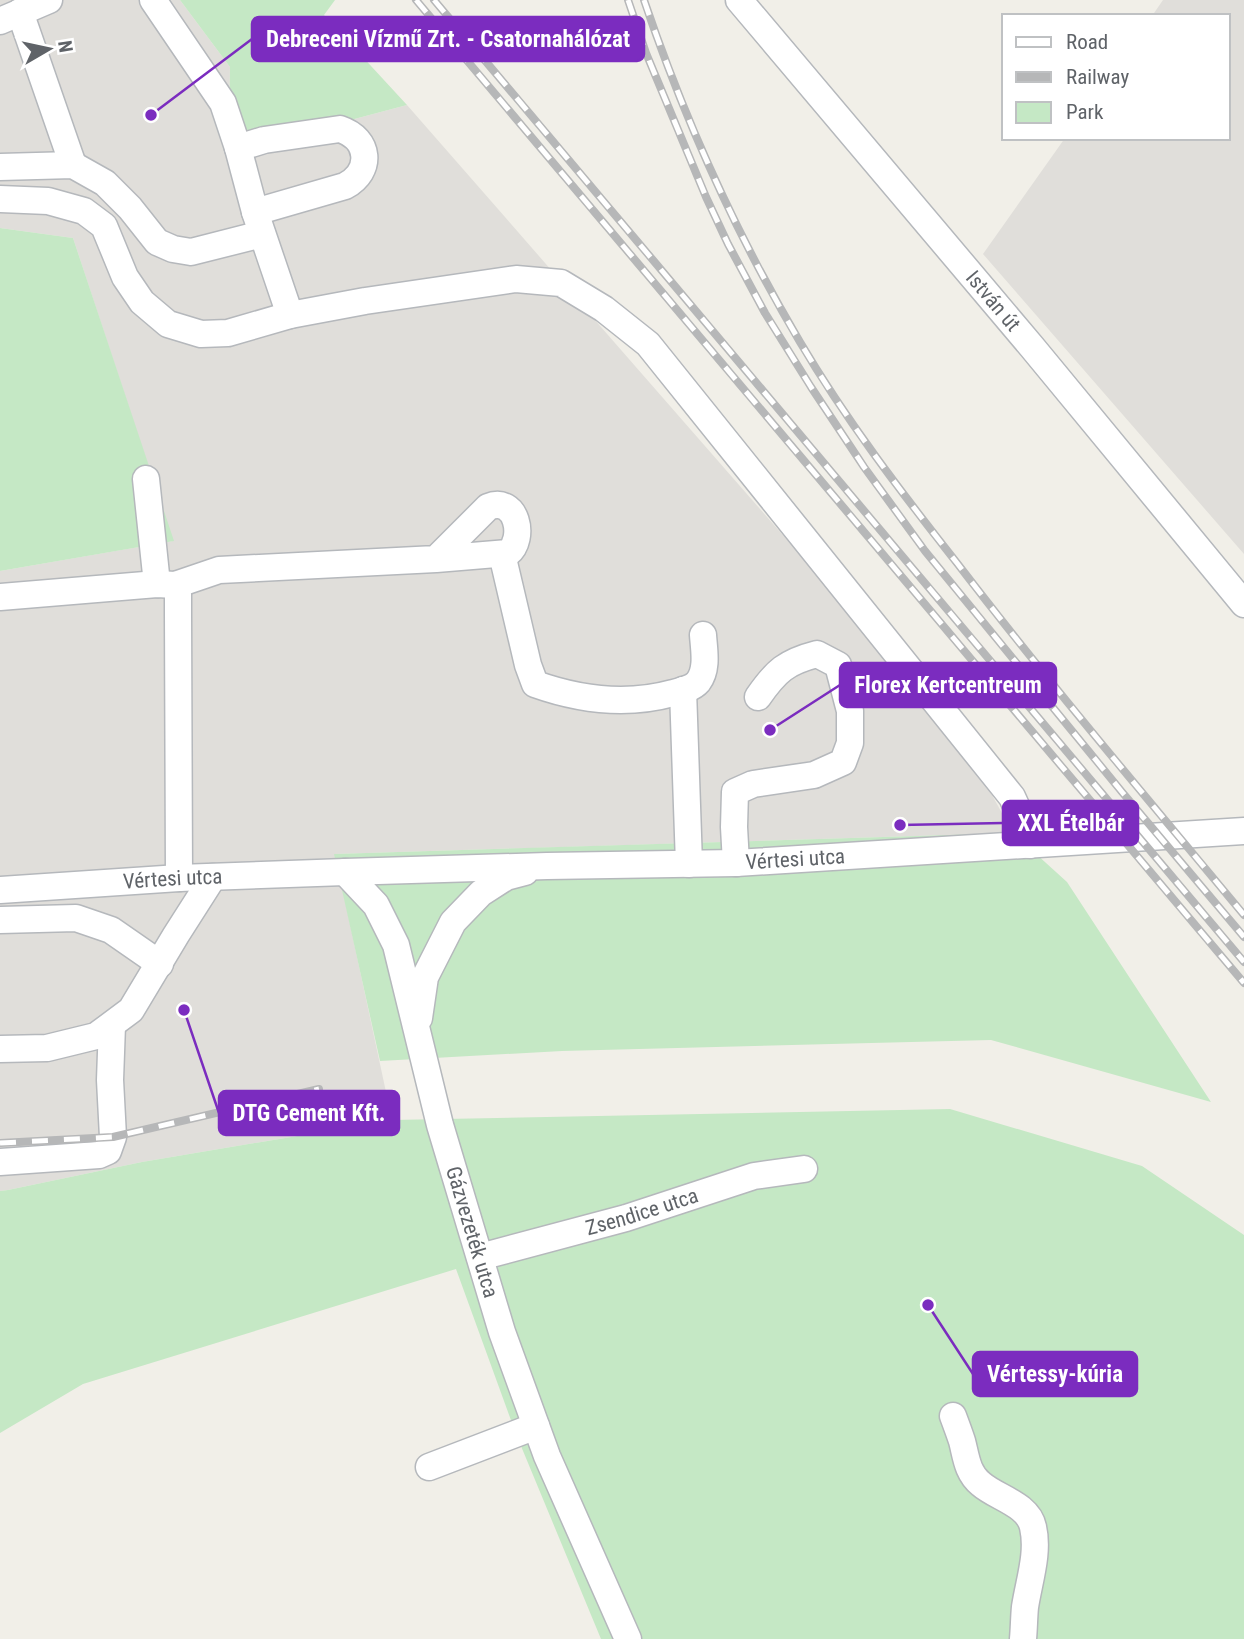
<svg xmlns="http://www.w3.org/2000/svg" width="1244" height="1639" font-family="'Roboto Condensed',sans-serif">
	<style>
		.industrial { fill: #e0deda }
		.green { fill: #c5e8c5 }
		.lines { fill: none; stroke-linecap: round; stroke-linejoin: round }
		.minor-casing { stroke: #b5b8bc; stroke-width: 29 }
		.minor { stroke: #fff; stroke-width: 26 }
		.rail-casing { stroke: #b6b7b8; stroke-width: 8 }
		.rail { stroke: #fff; stroke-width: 5; stroke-dasharray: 16; stroke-linecap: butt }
		.labels { text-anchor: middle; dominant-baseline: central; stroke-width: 7; stroke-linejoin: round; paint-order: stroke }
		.street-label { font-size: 21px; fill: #5f6368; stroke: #fff }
		.leader { fill: none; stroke: #7b2cbf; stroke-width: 2.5 }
		.callout-dot { fill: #7b2cbf; stroke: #fff; stroke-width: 2.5 }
		.callout { fill: #7b2cbf; stroke: #7b2cbf; stroke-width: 2.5 }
		.callout-label { font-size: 23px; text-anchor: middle; font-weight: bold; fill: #fff }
	</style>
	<rect width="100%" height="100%" fill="#f1efe8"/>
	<path class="industrial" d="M0,0h180l50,67 -1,68 84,-5 94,-25 554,634 52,94 -678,21 57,266 -250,42 -134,28 -8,1v-620l173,-30 -100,-303 -73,-10z
		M1163,0h81v554l-261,-300 82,-116h163v-122h-76z"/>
	<path class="green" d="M180,0h155l-11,15 83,90 -94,25 -84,6 1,-69z
		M0,228l73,10 101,303 -174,30z
		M1013,833l54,49 144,220 -220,-62 -429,11 -182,10 -46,-207z
		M950,1109l192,57 102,69v404h-643l-85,-205 -60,-165 -373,115 -83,49v-242l8,-1 134,-28 250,-42z"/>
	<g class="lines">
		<g class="minor-casing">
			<g id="minor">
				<path d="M153,0l70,103 15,45 17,64 35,103"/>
				<path id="s1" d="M739,0l293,347 212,257"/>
				<path d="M20,12l53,153"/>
				<path d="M0,21l49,-21"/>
				<path d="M238,148l26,-8 76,-11c30,10 33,42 5,57l-90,26"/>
				<path d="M0,167l73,-2 32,18 25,25 27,34 16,7 18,3 71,-18"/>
				<path d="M0,199l48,2 36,10 20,15 21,51 17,25 26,22 33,10 27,-1 62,-18 75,-14 151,-22 45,4 43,26 44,35 364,453 11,24 7,24"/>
				<path d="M146,479l11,105"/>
				<path d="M502,554l26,111 7,19c45,16 91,22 138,9 8,-2 20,-5 25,-11 10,-13 6,-32 5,-47"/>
				<path d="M175,585l3,9v20l1,264"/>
				<path d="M0,597l157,-13 18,1 44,-15 217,-11 72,-6c18,-14 9,-58 -20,-46l-52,52"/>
				<path d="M683,690l6,174"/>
				<path d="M736,863l-2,-36 1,-35 18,-8 61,-9 29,-13 7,-19v-32l-12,-46 -21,-11c-31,8 -41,17 -59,43"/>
				<path id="s2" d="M345,872l31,33 20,40 44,180 62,207 45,124 81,183"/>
				<path id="s3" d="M0,890l179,-12 166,-6 202,-6 189,-3 508,-32"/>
				<path d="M0,920l76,-2 35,12 49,34"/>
				<path d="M419,1018l6,-41 28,-55 28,-29 25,-16 19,-5"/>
				<path d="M0,1049l47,-1 49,-12 35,-26 45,-75 37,-58"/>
				<path d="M0,1162l99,-7 9,-4 5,-14 -3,-57 2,-55"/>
				<path id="s4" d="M480,1257l146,-39 128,-42 50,-7"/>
				<path d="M953,1416c3,8 6,16 9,25 4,15 5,32 19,43 16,14 47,20 52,43 6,26 -4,54 -8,80 -1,10 -1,21 -2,32"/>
				<path d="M429,1467l107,-41"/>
			</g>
		</g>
		<use href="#minor" class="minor"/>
		<g class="rail-casing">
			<path id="rail" d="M416,0l828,983
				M434,0l810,962
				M628,0l18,53 60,144 22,47 37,69 46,74 53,80 61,84 197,241 122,145
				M644,0c40,118 92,234 156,342 46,78 101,150 157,221 92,120 190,235 287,352
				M0,1143l113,-6 206,-48"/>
		</g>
		<use href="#rail" class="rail"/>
	</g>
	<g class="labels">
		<g class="street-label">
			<text stroke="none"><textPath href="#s1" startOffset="394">István út</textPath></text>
			<text stroke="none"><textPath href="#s3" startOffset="796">Vértesi utca</textPath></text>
			<text stroke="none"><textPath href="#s3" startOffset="173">Vértesi utca</textPath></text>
			<text stroke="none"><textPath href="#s4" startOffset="168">Zsendice utca</textPath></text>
			<text stroke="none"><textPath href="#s2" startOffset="387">Gázvezeték utca</textPath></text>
		</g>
	</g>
	<path class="leader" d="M151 115L252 39M770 730L840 685M900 825L1003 823M184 1010L219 1113M928 1305L973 1374"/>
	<g class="callout-dot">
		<circle cx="151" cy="115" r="7"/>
		<circle cx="770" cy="730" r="7"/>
		<circle cx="900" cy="825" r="7"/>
		<circle cx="184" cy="1010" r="7"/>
		<circle cx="928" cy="1305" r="7"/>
	</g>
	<g class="callout">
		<rect x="252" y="17" width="392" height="44" rx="7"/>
		<rect x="840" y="663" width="216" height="44" rx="7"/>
		<rect x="1003" y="801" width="135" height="44" rx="7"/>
		<rect x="219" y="1091" width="180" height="44" rx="7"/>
		<rect x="973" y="1352" width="164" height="44" rx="7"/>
	</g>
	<g class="callout-label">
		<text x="448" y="47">Debreceni Vízmű Zrt. - Csatornahálózat</text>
		<text x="948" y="693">Florex Kertcentreum</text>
		<text x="1071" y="831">XXL Ételbár</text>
		<text x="309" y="1121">DTG Cement Kft.</text>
		<text x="1055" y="1382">Vértessy-kúria</text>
	</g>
	<rect x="1002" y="14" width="228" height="126" fill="#ffffff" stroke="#bfc1c3" stroke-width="2"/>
	<rect x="1016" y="37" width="35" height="10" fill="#ffffff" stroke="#bfc1c3" stroke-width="2"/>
	<text x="1066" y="49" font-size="21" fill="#5f6368">Road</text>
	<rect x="1016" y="72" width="35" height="10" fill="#b6b7b8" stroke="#bfc1c3" stroke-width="2"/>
	<text x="1066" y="84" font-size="21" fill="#5f6368">Railway</text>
	<rect x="1016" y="102" width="35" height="21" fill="#c5e8c5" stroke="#bfc1c3" stroke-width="2"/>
	<text x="1066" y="119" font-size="21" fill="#5f6368">Park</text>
	<g transform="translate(49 49) rotate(81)" stroke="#ffffff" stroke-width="5" paint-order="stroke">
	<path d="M0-5L12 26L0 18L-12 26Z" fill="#5f6368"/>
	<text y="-10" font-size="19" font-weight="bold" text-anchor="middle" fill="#5f6368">N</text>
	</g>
</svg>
